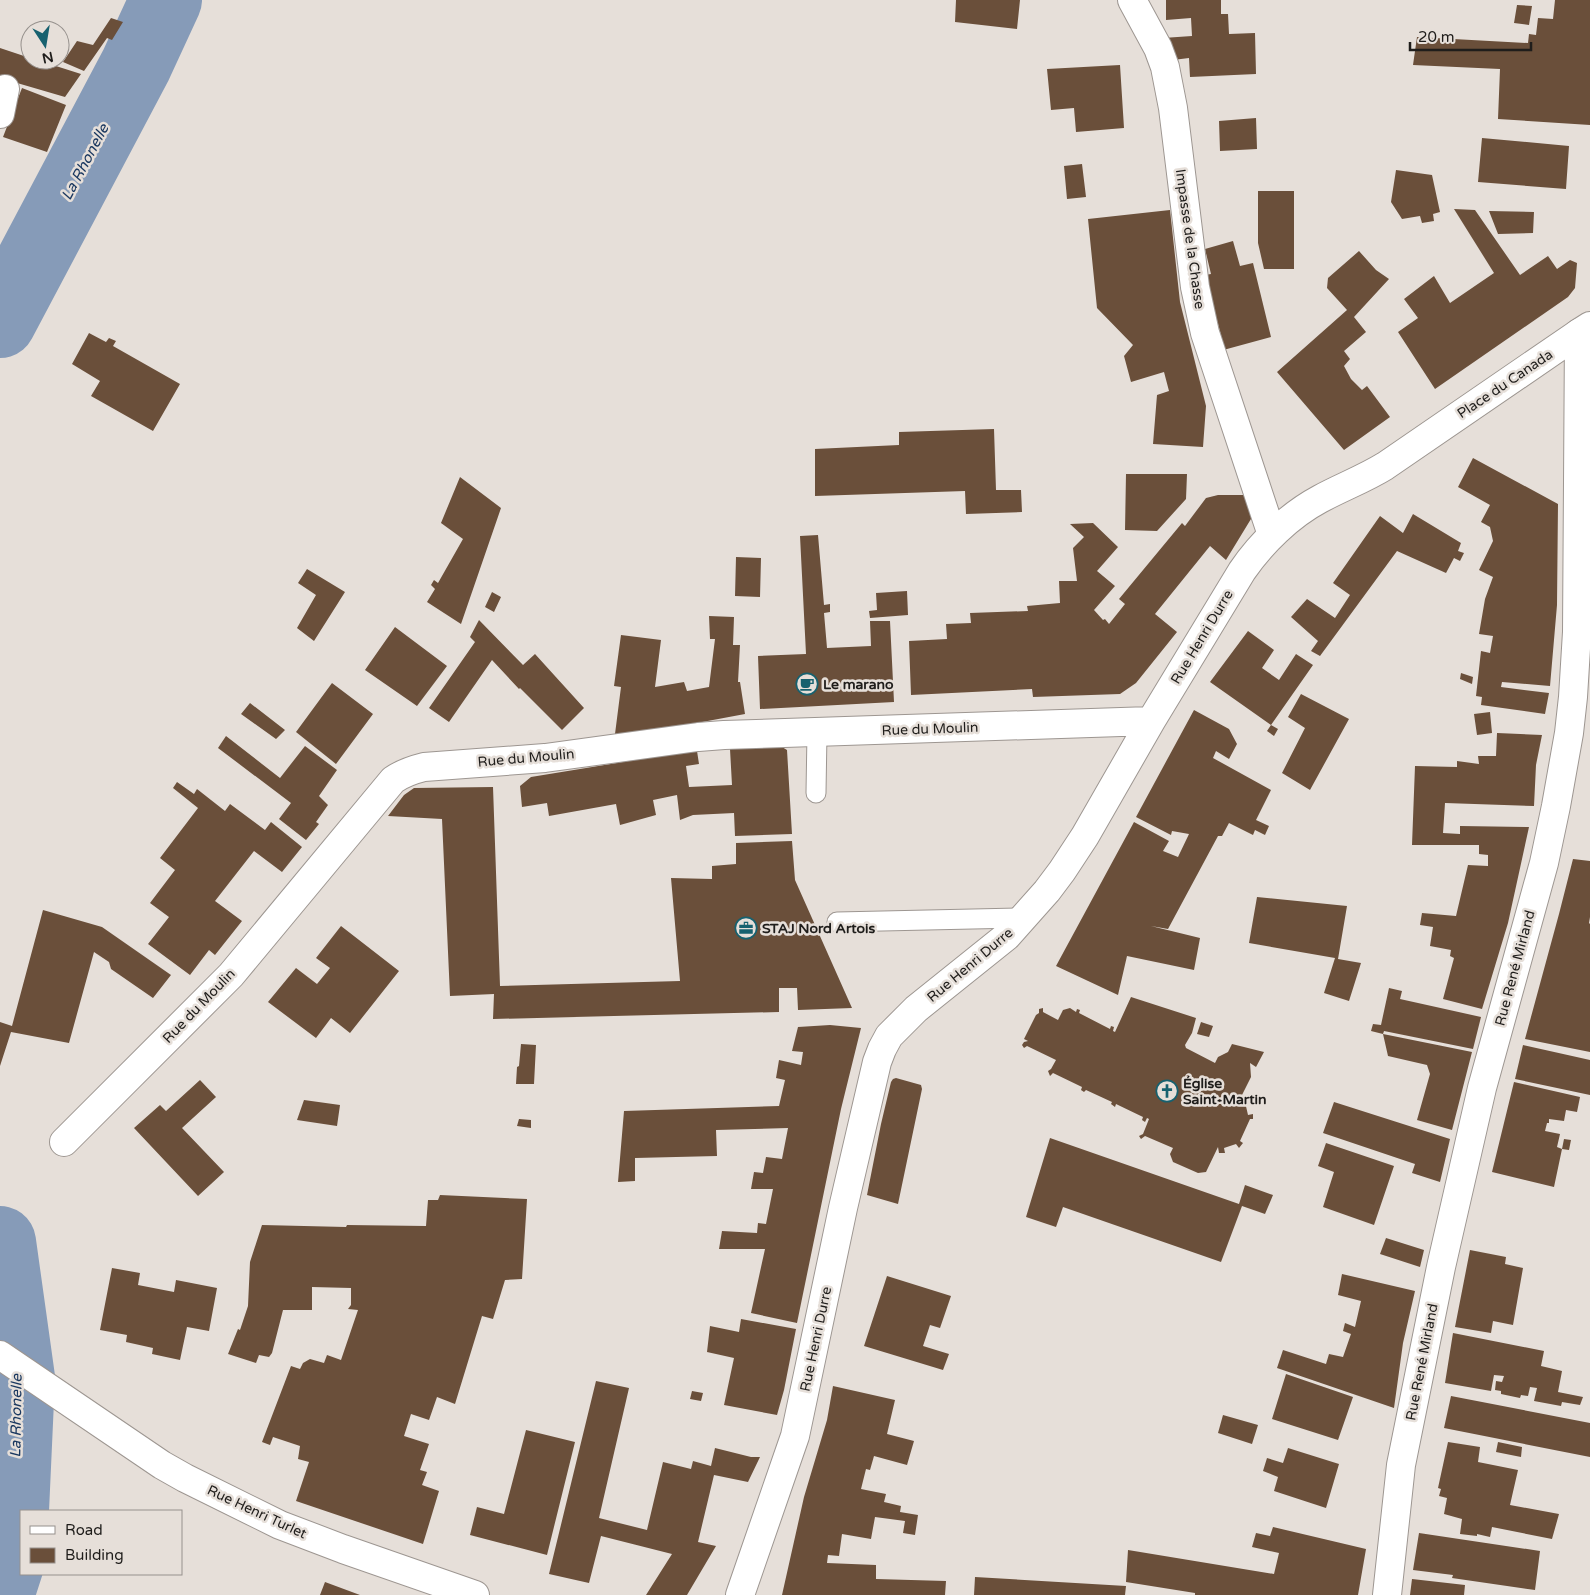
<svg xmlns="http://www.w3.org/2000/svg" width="1590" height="1595" font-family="'Varela Round',sans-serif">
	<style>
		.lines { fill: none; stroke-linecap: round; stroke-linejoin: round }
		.river { stroke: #869bb8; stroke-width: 72 }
		.building { fill: #6a4f3a }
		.lane-casing { stroke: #9d9691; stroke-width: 21 }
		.street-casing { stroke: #9d9691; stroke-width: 30 }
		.secondary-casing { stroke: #9d9691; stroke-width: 30 }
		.lane { stroke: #fff; stroke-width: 19 }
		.street { stroke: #fff; stroke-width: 28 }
		.secondary { stroke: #fff; stroke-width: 28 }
		.labels { text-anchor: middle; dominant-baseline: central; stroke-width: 5; stroke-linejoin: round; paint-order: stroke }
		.street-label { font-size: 14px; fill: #1f1d1b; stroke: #e6dfd9 }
		.poi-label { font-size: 14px; font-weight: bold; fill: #1f1d1b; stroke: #e6dfd9; text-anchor: start }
		.water-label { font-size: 15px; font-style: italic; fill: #19375f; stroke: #e6dfd9 }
	</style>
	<rect width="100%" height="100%" fill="#e6dfd9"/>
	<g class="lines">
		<path class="river" d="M0,322l136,-257 30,-65
			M0,1242l19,136 -8,177 -11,34"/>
	</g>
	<path class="building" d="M956,0h64l-3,29 -62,-7z
		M1166,0h55v14h7l1,20 26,-1 1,41 -66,3 -1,-19 -16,2 -10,-22 29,-2 -1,-18 -25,2z
		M1555,0h35v125l-92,-6 2,-50 -87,-4 4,-28 111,6 1,-9 7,1 2,-17 15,1z
		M1517,5l15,1 -3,19 -15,-2z
		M111,18l12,4 -11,18 -5,-2 -23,33 -21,-9 14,-21 16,4z
		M0,48l30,10v2h7l44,14 -16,23 -65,-19z
		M1120,65l4,63 -48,4 -2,-24 -23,2 -4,-41z
		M22,88l44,17 -19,47 -44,-15z
		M1256,118l1,31 -37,2 -1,-30z
		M1482,138l87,8 -3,43 -88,-7z
		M1082,164l4,33 -19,2 -3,-33z
		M1396,170l36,5 8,37 -7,2 1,7 -12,2 -2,-7 -18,3 -11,-17z
		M1258,191h36v78h-30l-6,-26z
		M1454,209l21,1 45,65 28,-19 9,13 13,-9 7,3 -2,25 -7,9 -133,92 -37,-57 20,-14 -14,-19 30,-23 16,27 44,-30z
		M1170,210l10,92 26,104 -3,41 -50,-3 4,-49 12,-4 -5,-19 -33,10 -7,-26 9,-11 -36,-37 -9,-89z
		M1489,211l45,1 -1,21 -35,1z
		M1233,241l7,25 13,-3 18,74 -55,15 -3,-11 9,-2 -17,-64 6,-1 -6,-25z
		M1359,251l17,19 13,9 -35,38 12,15 -22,19 6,8 -6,7 7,13 11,11 5,-4 23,31 -46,33 -67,-78 70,-62 -20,-22 1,-10z
		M89,333l17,9 3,-4 7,3 -3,5 67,38 -27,47 -62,-35 9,-15 -28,-17z
		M994,429l2,61h25l1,22 -56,2 -1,-23 -150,5v-47l84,-4v-13z
		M1473,458l85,46 -1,101 -7,81 -48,-4 -1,5 48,6 -4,21 -64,-9 1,-8 -6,-1 5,-45 9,2 3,-17 -14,-2 6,-35 8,-22 -14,-7 14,-29 -3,-14 -9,-5 9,-17 -32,-18z
		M1126,474h61l-1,25 -29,32 -32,-1z
		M460,477l41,31 -40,116 -34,-22 8,-13 -4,-4 3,-5 4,3 25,-44 -22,-16z
		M1218,495h26l10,19 -28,46 -16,-14 -55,68 22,18 -41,51 -16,11 -87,3 -1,-8 -121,6 -2,-54 38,-2 -1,-15 25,-1 -1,-10 58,-2 -1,-5 33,-3 -1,-22h18l-4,-33 11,-11 -14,-13 23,-1 25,24 -21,24 18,15 -21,24 9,10 2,-1 4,5 16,-20 -6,-5 63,-76 3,3 21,-28z
		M1413,514l48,29 -3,8 6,2 -4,8 -6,-3 -8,15 -49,-22 -77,105 -9,-5 7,-10 -27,-24 16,-18 28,19 15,-23 -17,-12 47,-67 23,17z
		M818,535l6,70 6,-1v8l-6,1 3,35 44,-2 -1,-25h20l4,81 -134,7 -2,-53 48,-2 -6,-118z
		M736,557l25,1 -1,39 -25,-1z
		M307,569l38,23 -31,49 -17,-13 19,-33 -18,-12z
		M907,591l1,24 -38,3 -1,-7 8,-1 -1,-17z
		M492,592l9,5 -7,15 -9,-5z
		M709,616l25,1 -1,28h7l-2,37h2l5,32 -91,17 -39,3 6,-47 -7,-1 7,-51 40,5 -6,47 29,-5 3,9 22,-4 6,-48h-5z
		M479,620l44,45 12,-11 49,54 -22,22 -42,-42 -1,1 -27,-29 -43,62 -20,-14 46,-66 -5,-5z
		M395,627l52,39 -30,40 -52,-36z
		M1248,631l26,19 -12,18 17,12 17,-26 17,11 -42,60 7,4 -4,7 -7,-5 4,-6 -61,-43z
		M1461,673l12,4 -1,7 -12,-5z
		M332,683l41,31 -37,50 -40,-32z
		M1301,694l48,25 -39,71 -28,-17 23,-45 -17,-11z
		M250,703l35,27 -9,9 -35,-25z
		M1194,710l35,19 8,15 -8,15 -13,-8 -3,7 58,32 -15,30 13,6 -4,9 -10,-5 -2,5 -24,-12 -7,13h-4l-50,93 -17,-3 49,12 -6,32 -67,-14 -9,39 -62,-29 78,-144 35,19 -6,10 15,6 11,-23 -17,-3 -1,4 -35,-18z
		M1490,712l2,21 -15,2 -3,-21z
		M1497,733l45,2 -6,30 -2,41 -89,-3 -2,30 17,1v-8l69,1 -21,96 -26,86 -39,-10 11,-41 -4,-2 1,-6 -21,-4 3,-19 -13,-2 2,-12 34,3 12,-51 20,1v-11l-9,-1v-9h-67l3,-79 42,1v-6l22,3 -1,-8h18z
		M226,736l54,42 25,-32 32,24 -18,26 9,9 -12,17 3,2 -13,16 -27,-21 12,-16 -73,-55z
		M777,746l5,1 5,3 5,84 -57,2 -1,-23 -41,2 -13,5 -3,-25 -24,5 3,15 -36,10 -4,-21 -67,12 -2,-13 -25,4 -2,-21 11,-9 153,-25 13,-1 2,13 -13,2 3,21 43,-2 -2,-36z
		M177,782l17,12 3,-5 28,22 5,-7 35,26 6,-8 31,25 -20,25 -28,-21 -39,50 27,20 -27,34 -6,-5 -19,25 -42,-31 21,-27 -19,-14 25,-33 -15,-12 38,-50 -25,-20z
		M493,787l7,199 180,-5 -9,-103 41,1v-13l24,-2v-21l56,-2 3,39 57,128 -54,2 -1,-22h-18v24l-286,7 1,-25 -44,2 -8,-177 -54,-3 16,-21 10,-7z
		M1573,859l17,2v56l-1,6 1,1v128l-65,-13 34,-125z
		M1257,897l90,9 -9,53 23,4 -12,38 -25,-8 11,-35 -86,-15z
		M43,910l59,17 69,48 -18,23 -42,-29 -2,-7 -15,-10 -25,91 -58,-11 -11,34v-44l12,4z
		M341,926l58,45 -49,62 -19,-15 -15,20 -48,-36 28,-34 21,16 13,-16 -14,-10z
		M1389,988l13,3 -2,8 81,18 -8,32 -89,-18 -1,3 89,18 -20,78 -35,-10 13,-46 -3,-9 -39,-9 -5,-22 -12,-3 2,-7 8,1z
		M1131,997l65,21 -4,15 -7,12 1,3 29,15 3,-6 10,-5 4,-8 32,8 -8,15 -6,-4 1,14 -10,20 5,-2 2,5 -3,2 3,13 5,-1v5h-3l-10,22 3,2 -4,5 -3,-4 -12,4 1,5h-6l-1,-6 -12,25 -8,1 -25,-11 -3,-8 3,-6 -28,-12 -4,3 -2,-3 4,-2 6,-15 -2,-1 -2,4 -3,-2 1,-3 -27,-13 -1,3 -4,-3 1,-2 -26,-12 -2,2 -3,-2 1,-3 -29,-14 -3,3 -2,-5 3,-2 5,-9 -29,-14 -3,2 -2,-3 2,-3 4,-1 -4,-2 12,-24 3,-2v-4l4,-1v4l15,8 5,-10 7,-2 6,4 1,-3 3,1 -1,3 31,16 1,-3 3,1 -1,4 2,1z
		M1201,1022l12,4 -4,11 -12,-3z
		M830,1025l31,3 -20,81 -44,214 -46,-10 14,-64h-46l3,-18 35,2 1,-10 8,1 7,-35h-22l3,-17 9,1 3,-16 16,2 6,-31 -72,2 1,26 -82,2v23l-17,1 6,-71 155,-5 6,-26 -9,-2 3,-18 22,5 2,-13 -11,-1 6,-24z
		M521,1044l15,1 -2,39h-18l1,-17 2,-1z
		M1523,1045l67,15v35l-75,-16z
		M896,1078l25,7 1,4 -24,115 -31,-9 14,-71 10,-42 2,-3z
		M200,1080l16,17 -34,31 42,44 -26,24 -64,-68 26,-23 6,6z
		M1514,1082l66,15 -3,15 -11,-2 -2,11 -15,-2v4h-2l-2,8 15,3 -3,13 5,2 -8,38 -62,-15z
		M304,1100l36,5 -3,21 -40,-6z
		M1334,1102l116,37 -10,43 -28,-9 3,-9 -92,-31z
		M519,1119l12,1v8l-14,-2z
		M1050,1138l189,66 6,-19 28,10 -8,19 -23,-8 -21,56 -158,-55 -7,20 -30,-10z
		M1564,1139l7,1 -2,10 -7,-1z
		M1326,1143l68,23 -20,59 -51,-18 11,-35 -16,-6z
		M440,1195l87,4 -5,80 -17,1 -12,39 -11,-3 -27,88 -18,-7 -8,23 -18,-6 -7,22 25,8 -9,26 7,2 -5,13 17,6 -16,53 -127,-43 13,-39 -11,-3 2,-13 -27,-9 -3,8 -8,-3 29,-76 9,3 3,-6 7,-4 14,4 3,-8 14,5 17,-50 -10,-1 3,-4v-17l-39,-1v23h-29l-11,43 -3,4 -10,-2 -3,8 -28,-9 10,-25 2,1 8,-24 2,-44 12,-37 84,2 1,-2 79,1 2,-26h10z
		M1386,1238l38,12 -4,17 -40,-13z
		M1470,1250l36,7 -1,7 18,4 -10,57 -20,-4 -2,12 -36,-6z
		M112,1268l28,5 -2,12 36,7 2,-12 41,8 -8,43 -22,-4 -7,33 -28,-6 1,-6 -27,-6 1,-7 -27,-5z
		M1342,1274l73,17 -12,52 -9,65 -117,-40 6,-18 43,14 3,-10 14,3 8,-23 -8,-3 2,-8 10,4 6,-26 -23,-6z
		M887,1276l64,20 -11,32 -10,-3 -7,21 26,8 -6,16 -79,-24z
		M741,1319l55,10 -12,61 -7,25 -53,-10 10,-47 -27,-6 3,-26 29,6z
		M1453,1333l91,18 -3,15 21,5 -4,21 25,5 -3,8 -18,-3 -1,4 -27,-5 3,-13 -7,-1 -2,9 -7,-1 -1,3 -19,-4v-3l-6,-1 1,-9 6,1 2,-6 -10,-1 -3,16 -46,-8z
		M1286,1374l67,23 -15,43 -66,-21z
		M596,1381l33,7 -30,130 48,12 16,-68 28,7 2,-8 18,5 4,-18 36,9h9l-12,25 -34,-7 -16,67 18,4 -29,49h-41l26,-41 -71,-18 -12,47 -40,-9z
		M833,1386l62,14 -8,34 27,7 -7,24 -33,-9 -4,14 -4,-1 -5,20 25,5 -2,8 17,4 -1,6 18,3 -3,20 -12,-2 2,-12 -30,-4 -4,22 -29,-5 -3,22 -11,-1 -1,8 49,2v14l70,2 -1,14h-163l22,-98 23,-77z
		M692,1391l11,2 -2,8 -11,-2z
		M1451,1396l139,27v34l-146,-29z
		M1223,1415l35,10 -6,19 -34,-11z
		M526,1430l49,12 -28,113 -77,-20 7,-28 27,7z
		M1448,1442l32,5 -2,15 40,8 -8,35 49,9 -7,25 -60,-12 -2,10 -13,-3v2l-17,-2 2,-15 -18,-5 3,-16 -8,-2 2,-7 -3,-1z
		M1498,1442l24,5 -1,10 -25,-5z
		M1288,1448l51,16 -13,44 -52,-17 4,-14 -15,-6 4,-13 16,5z
		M1273,1527l93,22 -8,46h-163v-2l-69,-11 2,-32 146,24 5,-21 -27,-6 4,-14 14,3z
		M1419,1533l121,18 -5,39 -83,-12 1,-3 -40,-5z
		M975,1577l151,9 -1,9h-151z
		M1412,1579l53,6 -1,10h-54z
		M325,1582l35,13h-40z"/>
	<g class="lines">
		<g class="lane-casing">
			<path id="lane" d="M816,793l1,-60
				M837,922l186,-4"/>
		</g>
		<g class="street-casing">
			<path id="street" d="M1132,0l26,48 7,19 8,41 22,179 10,46 67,202
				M0,114l5,-25
				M64,1142l167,-167 162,-195c10,-7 19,-10 31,-13l121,-9 153,-21 26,-2 427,-14
				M0,1355l162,110 23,13 95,47 63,24 132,46
				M740,1595l55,-159 48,-228 34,-146 5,-13 7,-13 27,-27 91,-73 40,-45 15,-20 23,-35 66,-115 91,-150c19,-28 48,-56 78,-72 22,-12 44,-20 65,-33l194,-133"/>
		</g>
		<g class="secondary-casing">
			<path id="secondary" d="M1387,1595l14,-130 40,-198 41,-179 62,-225 12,-57 13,-73 4,-36 4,-65 2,-299 11,-7"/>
		</g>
		<use href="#lane" class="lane"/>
		<use href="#street" class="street"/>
		<use href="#secondary" class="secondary"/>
	</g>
	<defs>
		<g id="cafe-ring" transform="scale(1.125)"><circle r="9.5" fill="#e6dfd9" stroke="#17616f" stroke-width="1.5"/><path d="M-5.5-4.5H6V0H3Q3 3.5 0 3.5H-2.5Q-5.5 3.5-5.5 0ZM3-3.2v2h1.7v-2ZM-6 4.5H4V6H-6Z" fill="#17616f"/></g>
		<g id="office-ring" transform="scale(1.125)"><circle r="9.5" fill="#e6dfd9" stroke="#17616f" stroke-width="1.5"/><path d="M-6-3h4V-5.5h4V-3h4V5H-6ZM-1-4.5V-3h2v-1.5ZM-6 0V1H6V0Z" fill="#17616f"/></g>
		<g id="church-ring" transform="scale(1.125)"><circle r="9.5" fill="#e6dfd9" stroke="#17616f" stroke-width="1.5"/><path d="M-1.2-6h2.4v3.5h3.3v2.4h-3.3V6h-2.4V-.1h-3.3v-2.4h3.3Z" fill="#17616f"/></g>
	</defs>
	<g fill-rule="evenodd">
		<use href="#cafe-ring" x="807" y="684"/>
		<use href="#office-ring" x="746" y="928"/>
		<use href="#church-ring" x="1167" y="1091"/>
	</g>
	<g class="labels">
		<g class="street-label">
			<text transform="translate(1190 239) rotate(82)">Impasse de la Chasse</text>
			<text transform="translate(1505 384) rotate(-34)">Place du Canada</text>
			<text transform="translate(1202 637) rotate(-59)">Rue Henri Durre</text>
			<text transform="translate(930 729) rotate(-2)">Rue du Moulin</text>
			<text transform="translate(526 758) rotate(-5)">Rue du Moulin</text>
			<text transform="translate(970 965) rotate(-40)">Rue Henri Durre</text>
			<text transform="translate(1515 968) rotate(-75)">Rue René Mirland</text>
			<text transform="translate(199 1006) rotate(-46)">Rue du Moulin</text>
			<text transform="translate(816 1339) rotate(-78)">Rue Henri Durre</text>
			<text transform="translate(1422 1362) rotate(-79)">Rue René Mirland</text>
			<text transform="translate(257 1512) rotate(25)">Rue Henri Turlet</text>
		</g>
		<g class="poi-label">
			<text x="823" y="684">Le marano</text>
			<text x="762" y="928">STAJ Nord Artois</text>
			<text x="1183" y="1083">Église<tspan x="1183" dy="16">Saint-Martin</tspan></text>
		</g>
		<g class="water-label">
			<text transform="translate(85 162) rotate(-62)">La Rhonelle</text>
			<text transform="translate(16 1416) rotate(-89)">La Rhonelle</text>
		</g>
	</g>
	<rect x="20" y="1510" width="162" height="65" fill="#e6dfd9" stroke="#96918d"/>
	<rect x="30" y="1526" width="25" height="8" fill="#ffffff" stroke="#96918d"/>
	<text x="65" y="1535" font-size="15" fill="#1f1d1b">Road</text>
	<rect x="30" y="1548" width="25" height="15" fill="#6a4f3a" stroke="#96918d"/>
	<text x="65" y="1560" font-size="15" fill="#1f1d1b">Building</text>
	<g transform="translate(45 45) rotate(168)"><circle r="24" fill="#e6dfd9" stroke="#96918d"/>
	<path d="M0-4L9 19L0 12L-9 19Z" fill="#17616f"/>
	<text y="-8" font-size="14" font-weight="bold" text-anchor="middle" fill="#1f1d1b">N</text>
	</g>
	<path d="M1410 42v8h121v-8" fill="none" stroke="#1f1d1b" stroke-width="2.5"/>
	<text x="1418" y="42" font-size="15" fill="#1f1d1b" stroke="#e6dfd9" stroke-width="4" paint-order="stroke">20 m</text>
</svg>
